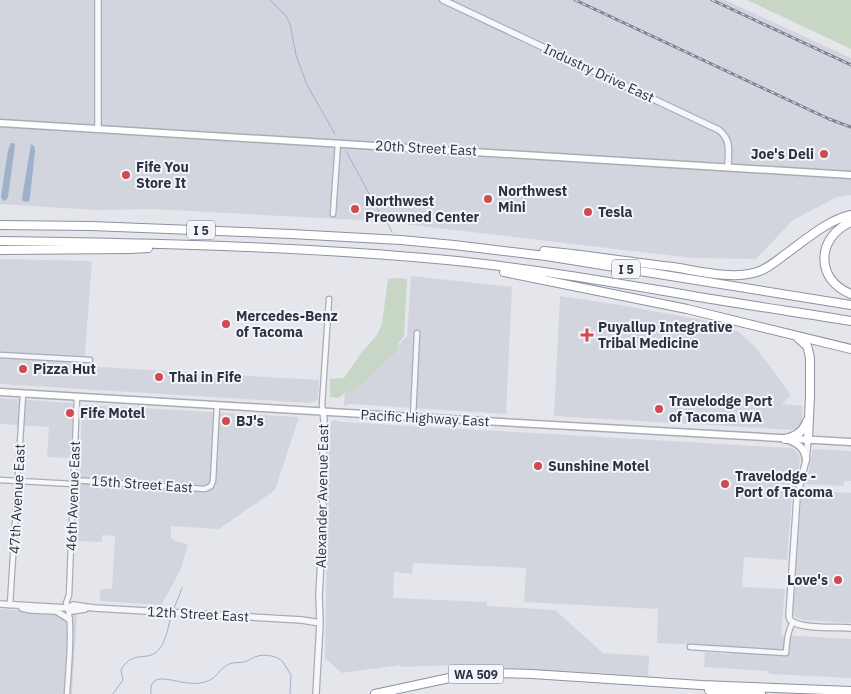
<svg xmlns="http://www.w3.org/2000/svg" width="851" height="694" font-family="'IBM Plex Sans',sans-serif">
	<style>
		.built { fill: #d2d5de }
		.green { fill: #c7d6c5 }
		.water { fill: #9fb0cb }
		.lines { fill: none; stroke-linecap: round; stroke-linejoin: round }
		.stream { stroke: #9fb0cb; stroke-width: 1 }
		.minor-casing { stroke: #a9acb6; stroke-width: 7 }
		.tertiary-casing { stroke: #a9acb6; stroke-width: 8 }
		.secondary-casing { stroke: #a9acb6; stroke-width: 9 }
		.trunk-casing { stroke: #8b92a2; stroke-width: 10 }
		.motorway-casing { stroke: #8b92a2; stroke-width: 10 }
		.minor { stroke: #f7f7fa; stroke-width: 4.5 }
		.tertiary { stroke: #f7f7fa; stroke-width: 5.5 }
		.secondary { stroke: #fff; stroke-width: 6 }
		.trunk { stroke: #fff; stroke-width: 8 }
		.motorway { stroke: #fff; stroke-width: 8 }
		.rail-casing { stroke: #7d8495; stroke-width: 3 }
		.rail { stroke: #f4f5f9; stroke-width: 1; stroke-dasharray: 4; stroke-linecap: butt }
		.poi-dot { fill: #d04a51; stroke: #f4f5f9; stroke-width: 2 }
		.labels { text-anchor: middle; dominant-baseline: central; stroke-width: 4; stroke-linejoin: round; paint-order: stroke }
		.shield { fill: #f4f5f9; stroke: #676c7a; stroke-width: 1 }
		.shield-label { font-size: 12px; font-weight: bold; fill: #2b3244 }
		.street-label { font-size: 14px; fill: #2b3244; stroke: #f4f5f9 }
		.poi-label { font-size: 14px; font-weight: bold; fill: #2b3244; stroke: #f4f5f9; text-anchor: start }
	</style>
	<rect width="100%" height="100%" fill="#e4e6ec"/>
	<path class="built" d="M0,0h725l126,58v137l-14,2 -44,23 -37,39 -64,-1 -314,-37 -226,-12 -56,1 -96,-6z
		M0,259l92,2 -8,105 235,14 -1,20 -7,3 -311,-19z
		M411,276l101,11 -6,127 -156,-10 -6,2 1,-16 11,-1 51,-53z
		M560,296l66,10 76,14 37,12 18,17 34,46 -9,9 20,2v20l-4,3 -5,1 -239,-14z
		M0,398l72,5 3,3 -2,52 -26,-1 2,-30 -49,-3z
		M86,405l213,12 -24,73 -56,39 -48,-3v12l2,2 15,5 -8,26 -19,34 -61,-4v-12h12l3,-53 -13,-1v7l-25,-1 5,-133z
		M334,420l8,2 449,26 4,2 4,5 1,4 -1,10 -7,24 -5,67 -43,-3 -2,30 43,2 -4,46 70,4v39l-82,-4 -1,-3 -64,-4 1,-15 27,2 1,-7 -76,-4 1,-34 -134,-7 2,-34 -113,-5 -1,11 -18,-2 -1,26 94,4v4l68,4 48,43 46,3 -1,20 -195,-11 -52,2 -1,-2 -58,8 -17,-15 4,-232 1,-3z
		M813,449l38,2v30h-7v5l-39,-2 4,-15z
		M803,490l48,3v130l-48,-3 -8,-3 -2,-3 8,-112z
		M0,609l77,5 -5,80h-72z"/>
	<path class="green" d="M747,0h104v49z
		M398,278l9,1 -3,57 -6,8 -1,7 -41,38v2h-8l-10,7 -8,-1v-18l14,-1 18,-26 15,-17 5,-11 6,-45z"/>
	<path class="water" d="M11,143h3l1,2 -7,52 -2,3 -2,1 -2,-2 -1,-3 7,-46z
		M31,144l3,2 1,5 -5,46 -1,4 -2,1 -4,-1 -1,-3z"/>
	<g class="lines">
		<path class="stream" d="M270,0l16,16 4,8 6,31 11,30 28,49
			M346,151l37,68c4,3 7,8 9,13
			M173,611l9,-23
			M113,694l10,-14 -2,-10c12,-22 28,-6 39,-22 7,-9 8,-23 12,-34
			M151,694c-3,-22 18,-14 30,-12 6,1 14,2 19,1 18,-3 16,-12 29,-19 4,-2 10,-1 15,-2 5,-1 9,-5 14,-6 7,-2 20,0 25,6 3,4 5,9 8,13l-1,19"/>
		<g class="minor-casing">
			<path id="minor" d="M333,214l5,-71
				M0,355l90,5
				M323,412l-1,-7 7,-106
				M413,417l4,-84
				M0,480l73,4
				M73,480l132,9 6,-3 2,-5 4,-76
				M10,605l13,-211
				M690,647l96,6c1,-11 1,-21 7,-31
				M67,694c1,-20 7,-75 -1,-91l3,-8 8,-198"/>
		</g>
		<g class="tertiary-casing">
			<path id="tertiary" d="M98,0v129
				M443,0l276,130c13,11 9,21 9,37
				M808,440l-2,20 -9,37 -8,119c1,3 0,4 4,6 10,7 45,5 58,6
				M0,604l68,4 4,3 13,-2
				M22,608l9,2 25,1 13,8
				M68,608l5,-3 21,3 208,12 18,3
				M316,694l4,-71 -1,-27 4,-75v-64l1,-37 -1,-8"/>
		</g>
		<g class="secondary-casing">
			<path id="secondary" d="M0,123l851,52
				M0,392l413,25 438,25
				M789,440c10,4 16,9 17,20"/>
		</g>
		<g class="trunk-casing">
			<path id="trunk" d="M709,690l52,4
				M375,694l79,-17 42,-4 36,1 169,11 150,6"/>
		</g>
		<g class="motorway-casing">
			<path id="motorway" d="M851,222c-35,15 -36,58 0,72
				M0,225l91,1 200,8 110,6 53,5 92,11 305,49
				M0,241c149,2 298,5 447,19 73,7 145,19 217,31 62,11 125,20 187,30
				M0,250l130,-1 18,-1
				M544,251c43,4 86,11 129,16 26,4 59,13 84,5 10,-3 18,-10 26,-16 20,-14 44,-36 68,-41
				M504,272l183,37 164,40
				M798,338l9,8 1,3 2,9v38l-2,44
				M785,439c12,-3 18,-7 22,-18"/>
		</g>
		<use href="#minor" class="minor"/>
		<use href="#tertiary" class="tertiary"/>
		<use href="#secondary" class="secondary"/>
		<use href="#trunk" class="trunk"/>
		<use href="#motorway" class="motorway"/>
		<g class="rail-casing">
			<path id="rail" d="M575,0l254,119 22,8
				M712,0l139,65"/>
		</g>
		<use href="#rail" class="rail"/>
	</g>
	<g class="poi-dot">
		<circle cx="824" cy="154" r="5"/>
		<circle cx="126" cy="175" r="5"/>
		<circle cx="488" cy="199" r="5"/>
		<circle cx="355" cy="209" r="5"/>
		<circle cx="588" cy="212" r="5"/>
		<circle cx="226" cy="324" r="5"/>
		<path d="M584.5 327.5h5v5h5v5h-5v5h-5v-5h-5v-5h5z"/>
		<circle cx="23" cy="369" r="5"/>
		<circle cx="159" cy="377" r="5"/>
		<circle cx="659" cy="409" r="5"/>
		<circle cx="70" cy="413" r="5"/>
		<circle cx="226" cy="421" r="5"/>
		<circle cx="538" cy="466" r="5"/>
		<circle cx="725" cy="484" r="5"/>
		<circle cx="838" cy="580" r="5"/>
	</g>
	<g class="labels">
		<g class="shield">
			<rect x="187" y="220.5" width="28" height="19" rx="4"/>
			<rect x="612" y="259.5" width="28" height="19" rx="4"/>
			<rect x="448.5" y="664.5" width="55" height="19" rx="4"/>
		</g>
		<g class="shield-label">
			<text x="201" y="230">I 5</text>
			<text x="626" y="269">I 5</text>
			<text x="476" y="674">WA 509</text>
		</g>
		<g class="street-label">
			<text transform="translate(599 73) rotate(25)">Industry Drive East</text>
			<text transform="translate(426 148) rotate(3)">20th Street East</text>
			<text transform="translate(425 418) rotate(3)">Pacific Highway East</text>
			<text transform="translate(142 484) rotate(4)">15th Street East</text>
			<text transform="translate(73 496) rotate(-88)">46th Avenue East</text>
			<text transform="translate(322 496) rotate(-89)">Alexander Avenue East</text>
			<text transform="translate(17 499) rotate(-87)">47th Avenue East</text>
			<text transform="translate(198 614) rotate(3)">12th Street East</text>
		</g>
		<g class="poi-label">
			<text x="814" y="154" text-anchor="end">Joe's Deli</text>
			<text x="136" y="167">Fife You<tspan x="136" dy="16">Store It</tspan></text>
			<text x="498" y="191">Northwest<tspan x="498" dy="16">Mini</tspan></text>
			<text x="365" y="201">Northwest<tspan x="365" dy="16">Preowned Center</tspan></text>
			<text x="598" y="212">Tesla</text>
			<text x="236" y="316">Mercedes-Benz<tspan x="236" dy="16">of Tacoma</tspan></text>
			<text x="598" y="327">Puyallup Integrative<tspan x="598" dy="16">Tribal Medicine</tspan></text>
			<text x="33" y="369">Pizza Hut</text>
			<text x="169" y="377">Thai in Fife</text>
			<text x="669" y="401">Travelodge Port<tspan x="669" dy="16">of Tacoma WA</tspan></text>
			<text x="80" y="413">Fife Motel</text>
			<text x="236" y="421">BJ's</text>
			<text x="548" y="466">Sunshine Motel</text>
			<text x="735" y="476">Travelodge -<tspan x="735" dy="16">Port of Tacoma</tspan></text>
			<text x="828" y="580" text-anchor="end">Love's</text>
		</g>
	</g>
</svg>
